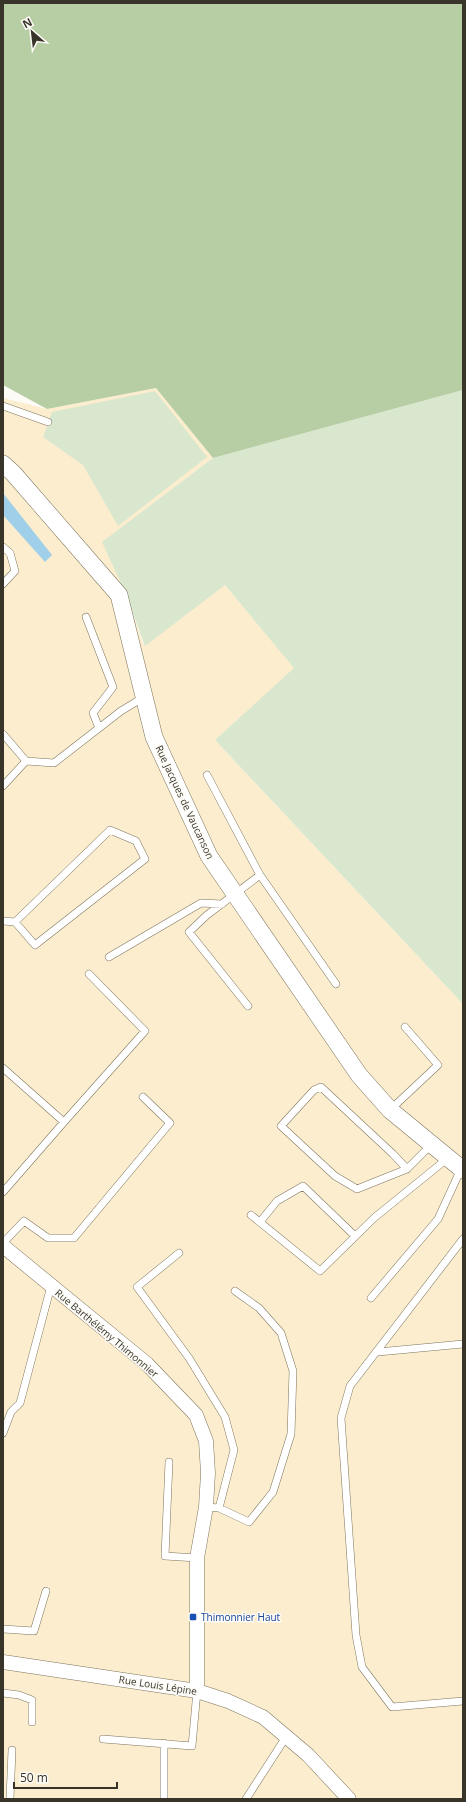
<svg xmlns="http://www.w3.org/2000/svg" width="466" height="1802" font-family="'Open Sans',sans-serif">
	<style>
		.built { fill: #fbedcd }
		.green { fill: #d9e7ce }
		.forest { fill: #b7cda4 }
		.water { fill: #a0d0e9 }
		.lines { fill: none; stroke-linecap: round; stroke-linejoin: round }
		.service-casing { stroke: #7e755f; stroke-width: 8 }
		.minor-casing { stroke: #7e755f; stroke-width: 15 }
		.tertiary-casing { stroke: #7e755f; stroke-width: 18 }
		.service { stroke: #fff; stroke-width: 7 }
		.minor { stroke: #fff; stroke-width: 14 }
		.tertiary { stroke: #fff; stroke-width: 17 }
		.transit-dot { fill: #1a4fb4; stroke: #fdfbf6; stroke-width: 1.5 }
		.labels { text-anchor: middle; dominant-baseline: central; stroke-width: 3; stroke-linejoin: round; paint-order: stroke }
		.street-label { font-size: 10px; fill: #38342a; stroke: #fdfbf6 }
		.transit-label { font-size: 10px; fill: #164399; stroke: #fdfbf6; text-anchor: start }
	</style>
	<rect width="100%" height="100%" fill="#fdfbf6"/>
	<path class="built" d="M156,388l57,70 -110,84 22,50 19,53 81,-60 70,83 -80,72 248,264v795h-460v-1401l44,11z"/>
	<path class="green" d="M463,390v614l-248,-264 79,-72 -69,-83 -80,61 -20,-54 -23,-50 111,-84z
		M155,391l52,66 -89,69 -35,-61 -40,-28 9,-25z"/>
	<path class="forest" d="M3,3h460v387l-250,68 -57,-70 -109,21 -44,-24z"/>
	<path class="water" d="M3,493l49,62 -7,7 -42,-47z"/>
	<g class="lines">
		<g class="service-casing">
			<path id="service" d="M3,406l45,16
				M3,547l7,6 5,18 -12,13
				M86,617l27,70 -20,26 6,15
				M3,734l23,27
				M207,775l53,100 76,109
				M3,786l23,-25 28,2 67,-52 23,-14
				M3,921l12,1 20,23 110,-86 -9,-18 -26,-11 -95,92
				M109,957l92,-54 21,1
				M248,1006l-59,-74 18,-17 53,-40
				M3,1068l61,54 -61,70
				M390,1110l48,-45 -33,-38
				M64,1122l81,-91 -56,-57
				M407,1169l-50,20 -22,-13 -54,-50 33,-36 7,-3 72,67 14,15 24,-24
				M251,1215l69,56 54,-53 74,-60
				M260,1222l17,-21 26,-15 52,50
				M463,1239l-113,147 -9,32 15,217 6,32 30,40 71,-6
				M3,1243l21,-22 24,17h26l96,-115 -27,-26
				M179,1253l-42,34 52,71 36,59 9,33 -15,58 -13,-1
				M371,1298l67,-79 23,-50
				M378,1352l85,-8
				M3,1433l8,-21 9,-9 31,-117
				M169,1462l-4,94 32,2
				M219,1508l30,14 24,-30 18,-58 2,-63 -12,-38 -22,-25 -24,-17
				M3,1629l31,2 12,-40
				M3,1693l16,2 13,5v22
				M103,1739l89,7 5,-55
				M10,1799l2,-49
				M164,1799v-56
				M246,1799l40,-62"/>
		</g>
		<g class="minor-casing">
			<path id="minor" d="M3,1246l144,118 49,51 10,26 2,32 -2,34 -9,51v133
				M3,1662l194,29 31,10 35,16 45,38 41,44"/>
		</g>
		<g class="tertiary-casing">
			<path id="tertiary" d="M3,464l10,9 106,122 35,142 55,119 150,219 31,35 73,60"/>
		</g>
		<use href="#service" class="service"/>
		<use href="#minor" class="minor"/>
		<use href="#tertiary" class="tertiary"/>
	</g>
	<rect class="transit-dot" x="189" y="1613" width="8" height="8" rx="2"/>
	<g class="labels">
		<g class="street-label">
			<text transform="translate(185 802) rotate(65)">Rue Jacques de Vaucanson</text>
			<text transform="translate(107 1333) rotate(40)">Rue Barthélémy Thimonnier</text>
			<text transform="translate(158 1685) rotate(9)">Rue Louis Lépine</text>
		</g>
		<g class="transit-label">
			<text x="201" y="1617">Thimonnier Haut</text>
		</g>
	</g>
	<rect width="466" height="1802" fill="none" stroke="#38342a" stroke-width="8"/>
	<g transform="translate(32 32) rotate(332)" stroke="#fdfbf6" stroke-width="3" paint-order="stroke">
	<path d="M0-3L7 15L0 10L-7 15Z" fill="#38342a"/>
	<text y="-6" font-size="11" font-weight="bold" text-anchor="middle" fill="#38342a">N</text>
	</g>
	<path d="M14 1782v6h103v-6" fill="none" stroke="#38342a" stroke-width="2"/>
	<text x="20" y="1782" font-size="12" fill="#38342a" stroke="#fdfbf6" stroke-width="3" paint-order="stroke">50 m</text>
</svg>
